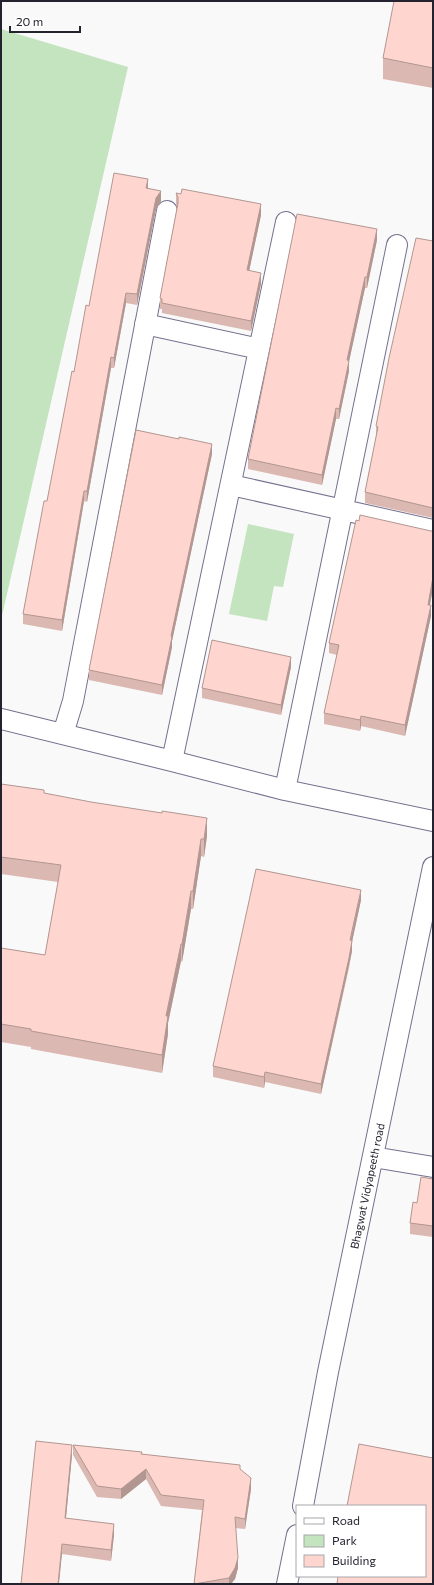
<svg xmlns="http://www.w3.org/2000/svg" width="434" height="1585" font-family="Commissioner,sans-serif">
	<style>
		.green { fill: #c3e4be }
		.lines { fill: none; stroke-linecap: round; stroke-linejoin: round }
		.street-casing { stroke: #75708e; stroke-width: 22 }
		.street { stroke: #fff; stroke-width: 20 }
		.wall { fill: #dbb8b2 }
		.shaded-wall { fill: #b29691 }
		.building { fill: #ffd6cf; stroke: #b29691 }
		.labels { text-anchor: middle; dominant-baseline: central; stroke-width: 4; stroke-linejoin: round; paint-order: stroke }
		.street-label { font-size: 11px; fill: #24222e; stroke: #fff }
	</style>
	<rect width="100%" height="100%" fill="#f9f9f9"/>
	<path class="green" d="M1,29l127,38 -127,553z
		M248,524l46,10 -11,53 -9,-1 -7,35 -38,-7z"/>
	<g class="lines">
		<g class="street-casing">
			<path id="street" d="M145,324l114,25
				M231,485l202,45
				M1,719l171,42 113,29 148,31
				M63,734l10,-33 94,-490
				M172,761l114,-539
				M285,790l112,-545
				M373,1157l60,10
				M303,1506l25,-134 105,-505
				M287,1584l10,-49"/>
		</g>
		<use href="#street" class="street"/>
	</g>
	<path class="wall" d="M433,1v87l-50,-9v-21z
		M148,189l13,12 -5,8 -19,96 -11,-2 -12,65h-3l-24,134 -3,-1 -22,130 -39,-7v-10l66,-308z
		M176,193l85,22 -12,56 12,13 -10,47 -89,-18v-4h-2v-11l17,-91 -1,-3z
		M377,240l-10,48h-2l-16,73v10l-10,48h-3l-14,66 -74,-16v-10z
		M433,241v277l-68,-15v-11l11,-55v-11z
		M212,454l-40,187v6l-10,48 -73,-15v-10z
		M431,531h2v57l-3,17 1,11 -26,120 -44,-10 -1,5 -36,-7v-11l13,-58 -8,-2v-10z
		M291,667l-10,48 -79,-17v-10z
		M1,784l43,9 163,43 -3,21 -3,-1 -8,53h-2l-9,53 -1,-1 -13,62v11l-6,39 -131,-24v-2l-30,-5v-94l44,7 13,-73 -57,-8z
		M361,900l-9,42v9l-3,17 -28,126 -56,-12 -1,6 -51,-11v-11z
		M433,1179v58l-23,-3v-11l7,-20z
		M73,1445l69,9 98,16 11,19 -6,40 -10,-1 3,40 -3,11 -4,5h-37l8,-74 -41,-4 -15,-27 -25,20 -24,-2 -24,-42z
		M72,1455l-6,63 48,17 -3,26 -49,-7 -41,30z"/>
	<path class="shaded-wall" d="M148,179v11l-2,-2z
		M161,191v10l-5,8 -19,96v-11l19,-96z
		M261,204v11l-14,66v-11z
		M377,229v11l-10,48v-11z
		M261,273v11l-10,47v-10z
		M365,277v11l-18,83v-11z
		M126,293v10l-12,65v-10z
		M111,357v11l-24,134v-11z
		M349,361v10l-10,48v-10z
		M336,408v11l-14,66v-10z
		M212,444v10l-40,187v6l-10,48v-10l9,-49z
		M84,491v10l-22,130v-11z
		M433,577v11l-5,27v-10z
		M431,605v11l-26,120v-11z
		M291,657v10l-10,48v-10z
		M361,716v10l-1,5v-11z
		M207,818v18l-3,21v-18z
		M201,839v17l-8,53v-18z
		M361,890v10l-9,42v9l-31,143v-10z
		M191,891v18l-9,53v-18z
		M181,944v17l-13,62v11l-6,39v-18l4,-39z
		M265,1072v10l-1,6v-11z
		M72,1445v10l-7,73v-10z
		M146,1469v10l-25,20v-10z
		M251,1478v11l-6,40v-10z
		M114,1524v11l-3,26v-11z
		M62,1544v10l-3,30h-1z
		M238,1558v10l-3,11 -4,5h-2v-6z"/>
	<path class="building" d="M394,1h39v67l-50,-10z
		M114,173l34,6 -2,9 15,3 -5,7 -19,96 -11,-1 -12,65 -3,-1 -24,134h-3l-22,129 -39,-6 21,-113h3l25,-130 2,1 12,-67 3,1z
		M182,189l79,15 -14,66 14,3 -10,48 -89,-18v-4l-2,-1 18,-95v-6l-2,-4 5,1z
		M297,214l80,15 -10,48h-2l-18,83 2,1 -10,48 -3,-1 -14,67 -74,-16z
		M416,238l17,3v267l-68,-16 13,-65 -2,-1 13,-68z
		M136,430l43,9v-2l33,7 -41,192 1,1 -10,48 -73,-15z
		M360,515l71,16h2v46l-5,28h3l-26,120 -44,-9 -1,4 -36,-7 15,-68 -10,-2 27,-123 3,1z
		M212,640l79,17 -10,48 -79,-17z
		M1,784l43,6v3l47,9 71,11v-2l45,7 -3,21h-3l-8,52h-2l-9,53h-1l-15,72h2l-6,39 -131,-24v-2l-30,-5v-76l44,7 16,-90 -60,-8z
		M256,869l105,21 -11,50 2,1 -3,17 -28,126 -56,-12 -1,5 -51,-11z
		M421,1177l12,2v47l-23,-3 3,-21 4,1z
		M36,1441l36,4 -7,73 49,6 -3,26 -49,-6 -4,40h-37z
		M359,1444l74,14v126h-96l1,-8h87v-70h-78z
		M73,1445l69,7 -1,2 99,11v4l11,9 -6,41 -10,-2 3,41 -3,10 -6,10 -35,6 10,-84 -43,-5 -15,-26 -25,20 -24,-3z"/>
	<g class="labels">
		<g class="street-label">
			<text transform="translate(367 1186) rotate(-78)">Bhagwat Vidyapeeth road</text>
		</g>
	</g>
	<rect width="434" height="1585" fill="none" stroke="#24222e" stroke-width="4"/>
	<rect x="296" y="1505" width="130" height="72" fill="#ffffff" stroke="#a7a7ab"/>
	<rect x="304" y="1518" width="20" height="6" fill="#ffffff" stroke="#a7a7ab"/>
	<text x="332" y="1525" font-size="12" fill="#24222e">Road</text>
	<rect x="304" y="1535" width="20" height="12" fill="#c3e4be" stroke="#a7a7ab"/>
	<text x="332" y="1545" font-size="12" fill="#24222e">Park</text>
	<rect x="304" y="1555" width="20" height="12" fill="#ffd6cf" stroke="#a7a7ab"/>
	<text x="332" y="1565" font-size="12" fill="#24222e">Building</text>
	<path d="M10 26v6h70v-6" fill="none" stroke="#24222e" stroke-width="2"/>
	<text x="16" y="26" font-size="12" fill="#24222e" stroke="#ffffff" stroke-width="3" paint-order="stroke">20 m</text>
</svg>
